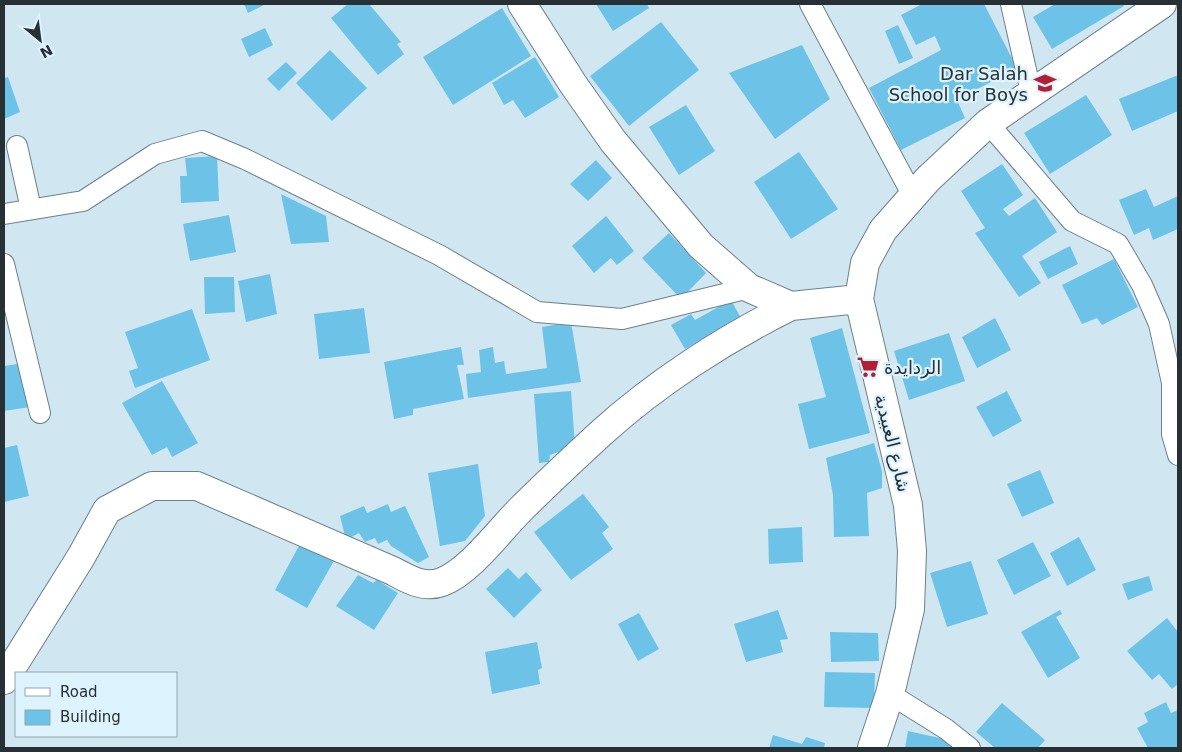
<svg xmlns="http://www.w3.org/2000/svg" width="1182" height="752" font-family="'DejaVu Sans','Noto Sans Arabic',sans-serif">
	<style>
		.building { fill: #6dc3e7 }
		.lines { fill: none; stroke-linecap: round; stroke-linejoin: round }
		.street-casing { stroke: #6c818a; stroke-width: 22 }
		.secondary-casing { stroke: #6c818a; stroke-width: 30 }
		.street { stroke: #fff; stroke-width: 20 }
		.secondary { stroke: #fff; stroke-width: 28 }
		.labels { text-anchor: middle; dominant-baseline: central; stroke-width: 4.5; stroke-linejoin: round; paint-order: stroke }
		.poi-label { font-size: 18px; fill: #273034; stroke: #ddf3fe; text-anchor: end }
		.street-label { font-size: 18px; fill: #273034; stroke: #ddf3fe }
	</style>
	<rect width="100%" height="100%" fill="#d0e6f1"/>
	<path class="building" d="M244,4h22l-18,9z
		M348,4h21l32,38 -4,2 7,10 -26,21 -47,-57z
		M596,4h51l2,4 -36,23z
		M922,4h62l33,64 -60,32 8,18 -64,32 -32,-62 72,-38 -6,-14 -19,9 -15,-30z
		M1055,4h68l1,2 -72,43 -19,-32z
		M502,8l29,48 -78,49 -30,-48z
		M661,22l38,48 -70,56 -39,-50z
		M898,25l15,33 -14,6 -14,-33z
		M265,28l8,17 -24,12 -8,-18z
		M802,45l28,54 -55,40 -46,-66z
		M330,50l37,38 -35,33 -36,-38z
		M535,57l24,40 -34,21 -12,-18 -9,5 -12,-22z
		M286,62l11,11 -18,18 -12,-12z
		M1178,75v36l-46,20 -13,-32z
		M8,77l12,35 -16,7v-41z
		M1086,95l26,40 -62,39 -26,-41z
		M686,105l29,46 -36,24 -30,-48z
		M799,152l39,57 -47,30 -37,-57z
		M217,156l2,45 -38,2 -1,-27h7l-2,-18z
		M596,160l16,18 -24,23 -18,-17z
		M1002,164l21,31 -20,14 6,7 26,-18 22,34 -35,24 19,27 -22,14 -44,-64 10,-5 -24,-37z
		M1146,189l8,18 24,-11v33l-25,11 -4,-12 -15,7 -15,-35z
		M281,194l45,22 3,26 -38,2z
		M229,215l7,37 -46,9 -7,-37z
		M606,216l28,35 -17,14 -6,-7 -17,15 -22,-27z
		M669,233l37,40 -25,26 -39,-41z
		M1070,246l8,18 -30,15 -9,-17z
		M1114,259l24,48 -36,18 -5,-7 -15,6 -20,-39z
		M270,274l7,40 -31,8 -8,-41z
		M204,277h30l1,35 -30,2z
		M731,300l10,18 -56,31 -14,-24 20,-11 4,6z
		M364,308l6,45 -51,6 -5,-45z
		M192,309l18,51 -75,28 -6,-17 9,-3 -13,-36z
		M995,318l16,32 -34,18 -15,-31z
		M571,322l10,60 -113,16 -2,-24 15,-2 -2,-22 14,-3 2,16 9,-2 2,13 41,-6 -5,-41z
		M842,328l28,105 -61,16 -11,-45 28,-7 -16,-59z
		M949,333l16,48 -56,19 -15,-49z
		M461,347l3,18h-7l7,34 -51,10v6l-19,4 -10,-57z
		M24,363l6,44 -26,4v-45z
		M162,381l36,62 -26,14 -5,-10 -15,8 -30,-52z
		M571,391l4,55 -25,9 -1,7 -10,1 -5,-69z
		M1007,391l15,30 -29,16 -17,-30z
		M874,443l8,28v17l-15,5 2,43 -35,1 -1,-42 -7,-37z
		M17,445l12,51 -25,6v-54z
		M478,464l7,52 -20,25 -25,5 -12,-73z
		M1040,470l14,33 -32,14 -15,-33z
		M583,494l26,33 -7,6 11,16 -42,31 -37,-48z
		M388,504l3,8 14,-6 24,51 -11,6 -27,-17 -4,-6 -9,4 -3,-6 -10,4 -6,-9 -13,7 -6,-24 24,-10 3,7z
		M802,527l1,35 -34,2 -1,-35z
		M1079,537l17,33 -29,16 -17,-33z
		M1033,542l18,34 -37,19 -17,-35z
		M300,544l34,17 -27,47 -32,-18z
		M971,561l17,53 -41,13 -17,-54z
		M508,568l11,11 7,-7 16,18 -28,28 -28,-29z
		M358,575l15,8 4,-3 21,13 -24,37 -38,-24z
		M1149,576l4,14 -25,10 -6,-16z
		M778,610l10,29 -8,1 3,12 -37,10 -12,-38z
		M1060,610l2,4 -6,3 24,41 -32,20 -27,-46z
		M639,613l20,36 -21,12 -20,-37z
		M1167,618l11,14v52l-6,5 -13,-15 -7,6 -25,-29z
		M830,632l48,1 1,28 -48,1z
		M537,642l5,26 -4,2 2,14 -48,10 -7,-42z
		M825,672l50,1 -1,35 -50,-1z
		M1166,702l5,11 7,-3v38h-30l-11,-20 11,-6 -4,-9z
		M1002,703l43,37 -7,8h-43l-19,-16z
		M908,731l36,8 13,9h-52z
		M773,735l29,9 4,-7 19,6 -1,5h-55z"/>
	<g class="lines">
		<g class="street-casing">
			<path id="street" d="M810,4l103,192
				M1011,4l20,88
				M988,123l84,98 46,23 24,41 17,39 13,59v51l6,21
				M17,146l14,63
				M4,214l79,-13 72,-47 47,-13 43,18 194,96 98,57 85,7 127,-31
				M4,264l36,149
				M890,694l56,35 24,19"/>
		</g>
		<g class="secondary-casing">
			<path id="secondary" d="M522,4l51,80 40,57 88,105 48,42 42,18 68,-7
				M4,680l77,-123 26,-47 45,-24h45l196,85c15,8 31,18 49,11 27,-10 58,-52 78,-72 26,-26 53,-51 80,-76 55,-50 124,-95 191,-128
				M872,748l18,-54 20,-85 2,-58 -4,-46 -49,-206 6,-36 18,-33 45,-51 60,-56 174,-119"/>
		</g>
		<use href="#street" class="street"/>
		<use href="#secondary" class="secondary"/>
	</g>
	<defs>
		<g id="school-bare" transform="scale(1.725)"><path d="M0-5L7-2L0 1L-7-2ZM-4 1L0 2.5L4 1V4Q0 6-4 4Z" fill="#b11e35" stroke="#ddf3fe" stroke-width="2.5" paint-order="stroke"/></g>
		<g id="supermarket-bare" transform="scale(1.725)"><path d="M-6-5.5h2.5l.6 2H6L4.5 2H-2.5L-4.4-4H-6ZM-1.5 3.2a1.3 1.3 0 1 0 .1 0ZM3 3.2a1.3 1.3 0 1 0 .1 0Z" fill="#b11e35" stroke="#ddf3fe" stroke-width="2.5" paint-order="stroke"/></g>
	</defs>
	<g fill-rule="evenodd">
		<use href="#school-bare" x="1045" y="83"/>
		<use href="#supermarket-bare" x="868" y="367"/>
	</g>
	<g class="labels">
		<g class="poi-label">
			<text x="1028" y="73">Dar Salah<tspan x="1028" dy="21">School for Boys</tspan></text>
			<text x="884" y="367" text-anchor="start">الردايدة</text>
		</g>
		<g class="street-label">
			<text transform="translate(893 443) rotate(76)">شارع العبيدية</text>
		</g>
	</g>
	<rect width="1182" height="752" fill="none" stroke="#273034" stroke-width="10"/>
	<rect x="15" y="672" width="162" height="65" fill="#ddf3fe" stroke="#94a5ad"/>
	<rect x="25" y="688" width="25" height="8" fill="#ffffff" stroke="#94a5ad"/>
	<text x="60" y="697" font-size="15" fill="#273034">Road</text>
	<rect x="25" y="710" width="25" height="15" fill="#6dc3e7" stroke="#94a5ad"/>
	<text x="60" y="722" font-size="15" fill="#273034">Building</text>
	<g transform="translate(40 40) rotate(151)" stroke="#ddf3fe" stroke-width="4" paint-order="stroke">
	<path d="M0-4L9 19L0 12L-9 19Z" fill="#273034"/>
	<text y="-8" font-size="14" font-weight="bold" text-anchor="middle" fill="#273034">N</text>
	</g>
</svg>
